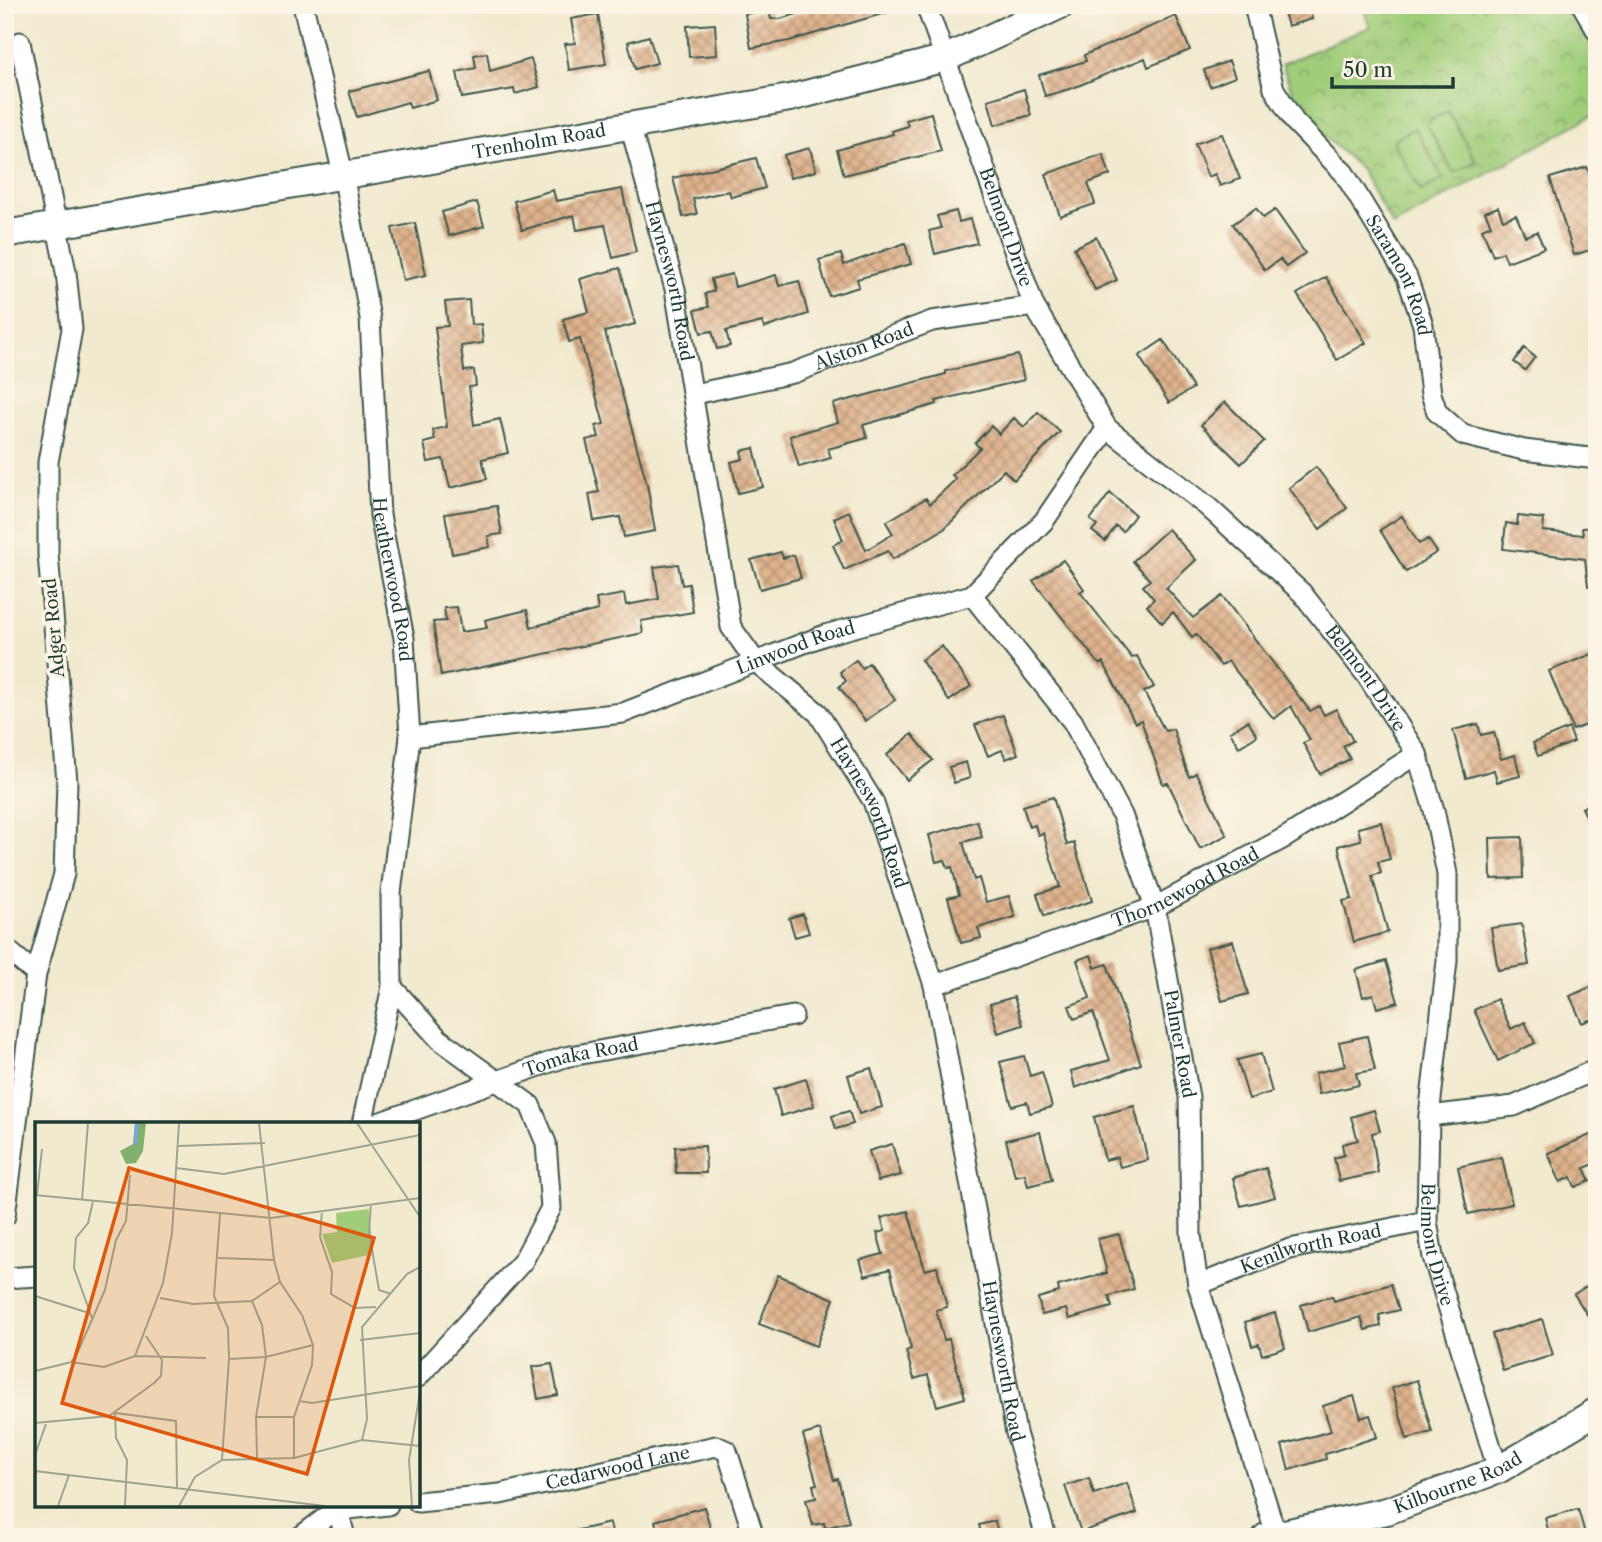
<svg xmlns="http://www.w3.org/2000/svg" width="1602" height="1542" font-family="'Libre Caslon Text',serif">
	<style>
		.park { fill: url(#park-crowns); stroke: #608557; stroke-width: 2 }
		.pitch { fill: #a0cd7a; stroke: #608557; stroke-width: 2 }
		.building { fill: url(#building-cross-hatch) }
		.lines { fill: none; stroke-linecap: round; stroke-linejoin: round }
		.street-casing { stroke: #3e574b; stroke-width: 23 }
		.secondary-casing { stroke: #3e574b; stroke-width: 30 }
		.street { stroke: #fff; stroke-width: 19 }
		.secondary { stroke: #fff; stroke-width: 26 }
		.labels { text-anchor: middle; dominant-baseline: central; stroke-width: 7; stroke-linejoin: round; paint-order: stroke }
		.street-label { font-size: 18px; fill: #1f3d34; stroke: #fcf5e5 }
		.inset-river { fill: none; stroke: #73a7df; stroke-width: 3.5 }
		.inset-road { fill: none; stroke: #9da591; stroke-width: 2 }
		.view { fill: #de580e; fill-opacity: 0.15; stroke: #de580e; stroke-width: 3.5 }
		.inset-edge { fill: none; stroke: #1f3d34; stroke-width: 3.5 }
	</style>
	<defs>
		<pattern id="park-crowns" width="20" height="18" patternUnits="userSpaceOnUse" patternTransform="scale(1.75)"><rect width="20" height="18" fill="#a0cd7a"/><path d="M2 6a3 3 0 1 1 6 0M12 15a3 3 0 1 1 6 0" fill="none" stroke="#82a865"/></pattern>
		<pattern id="building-cross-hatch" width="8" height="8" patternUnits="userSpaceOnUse" patternTransform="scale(1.75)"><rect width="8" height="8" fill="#dfb28c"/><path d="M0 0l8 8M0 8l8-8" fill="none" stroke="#b49273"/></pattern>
	</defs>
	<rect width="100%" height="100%" fill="#fcf5e5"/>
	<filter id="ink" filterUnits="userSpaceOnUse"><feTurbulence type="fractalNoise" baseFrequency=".0143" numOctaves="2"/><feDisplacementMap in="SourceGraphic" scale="14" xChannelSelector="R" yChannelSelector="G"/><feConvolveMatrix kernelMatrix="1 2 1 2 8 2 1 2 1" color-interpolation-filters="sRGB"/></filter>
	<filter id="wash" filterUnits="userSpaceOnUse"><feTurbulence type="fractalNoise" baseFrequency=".00686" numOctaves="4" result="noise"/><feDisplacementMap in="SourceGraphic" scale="28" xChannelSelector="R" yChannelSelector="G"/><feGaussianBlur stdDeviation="1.57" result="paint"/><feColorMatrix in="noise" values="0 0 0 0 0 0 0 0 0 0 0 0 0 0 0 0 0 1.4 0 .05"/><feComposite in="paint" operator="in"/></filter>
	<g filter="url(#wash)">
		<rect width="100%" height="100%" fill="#f1eacf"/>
		<path class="park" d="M1362,5h208l27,49v59l-204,113 -32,-57 -50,-45 -16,-25 -13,-35 88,-37z"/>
		<path class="pitch" d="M1448,111l28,50 -22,12 -28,-50z
			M1415,128l28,51 -22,12 -28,-50z"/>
		<g id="blocks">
			<path class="building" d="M828,5h71v4l-110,32 -38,7 -6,-34 24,-4 2,9h9z
				M1282,5h26l4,14 -24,7z
				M598,14l8,50 -37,6 -4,-26 10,-1 -4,-24z
				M1176,16l14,34 -42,17 -3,-9 -72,30 -28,8 -6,-21 47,-14 -2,-6z
				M715,24l2,31 -28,2 -2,-31z
				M649,36l8,27 -22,6 -7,-27z
				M487,53l3,18 41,-12 8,28 -24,7 -1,-5 -52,9 -5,-26 19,-4 -2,-13z
				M1229,61l6,16 -25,10 -6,-17z
				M429,71l8,29 -27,8 -2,-6 -51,15 -8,-26z
				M1024,89l7,26 -36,10 -7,-25z
				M931,113l10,38 -97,24 -7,-25 56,-16 -1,-3 16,-5 -2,-6z
				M1222,134l18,45 -20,7 -5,-12 -7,3 -13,-33z
				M810,148l6,23 -26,7 -6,-23z
				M1103,154l7,21 -22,8 7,21 -35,12 -14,-42z
				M756,158l9,30 -34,9 -2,-6 -36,8 4,15 -14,3 -10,-39z
				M1587,167l10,30v51l-23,7 -24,-77z
				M622,189l14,63 -23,6 -8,-33 -28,5 -3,-15 -52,15 -8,-29 39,-11 3,11z
				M477,202l7,24 -35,10 -7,-24z
				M1498,207l5,13 13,-5 9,21 12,-4 7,16 -37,14 -4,-10 -10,4 -11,-27 9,-4 -6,-13z
				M1256,208l7,10 12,-8 30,43 -19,14 -6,-8 -15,11 -32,-46z
				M956,211l3,11 11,-3 7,24 -42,11 -6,-23 12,-3 -4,-12z
				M415,223l11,52 -23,5 -11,-52z
				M1096,237l21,43 -22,10 -21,-42z
				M905,243l6,21 -54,15 2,8 -30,9 -10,-36 22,-6 3,11z
				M620,268l15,56 -30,8 42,152 8,47 -31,6 -4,-20 -26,4 -5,-27 10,-2 -13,-52 13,-3 -3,-11 8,-2 -24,-85 -11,3 -6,-23 26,-7 -9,-33z
				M732,274l3,13 41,-12 3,11 20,-5 9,33 -44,14 -2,-6 -36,9 4,15 -13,3 -5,-18 -11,2 -6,-23 14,-3 -4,-13 9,-3 -3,-12z
				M1326,277l40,66 -29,17 -40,-66z
				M469,300l2,25 10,-1 2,19 -22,3 3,25 10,-1 2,16 -7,1 5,38 26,-6 8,34 -26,6 5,20 -37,9 -7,-29 -15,3 -4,-19 11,-3 -2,-10 14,-3 -12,-100 13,-1 -3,-24z
				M1163,340l30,48 -24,15 -30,-47z
				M1524,348l11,9 -10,13 -11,-8z
				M1018,355l6,25 -88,21 1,3 -74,21 4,13 -39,11 3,9 -32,9 -9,-31 48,-14 -5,-18 113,-30v-3z
				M1225,402l39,39 -23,23 -40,-39z
				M1038,412l22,20 -46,48 -10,-10 -60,59 -51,30 -5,-8 -44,19 -11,-25 10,-5 -9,-22 15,-7 17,39 27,-16 -7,-12 40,-24 4,6 26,-25 -4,-4 28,-27 -5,-5 16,-17 8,8 15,-16 10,9z
				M754,448l9,39 -25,6 -7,-31 12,-3 -2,-8z
				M1316,467l31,41 -27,21 -31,-41z
				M1110,493l25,22 -12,16 -7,-5 -11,15 -13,-10 5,-6 -7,-5z
				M497,506l5,28 -14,2 2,11 -38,7 -7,-40z
				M1402,516l17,28 9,-5 9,13 -31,20 -26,-42z
				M1518,516l26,3 -1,12 40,4 -1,-7 15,-1v59h-9l-3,-27 -82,-10 3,-26 11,2z
				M1168,529l28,31 -30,28 27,30 29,-22 88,115 9,-5 5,9 12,-6 17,32 -10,5 7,13 -30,15 -17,-31 7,-3 -19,-34 -17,13 -46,-58 -7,5 -25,-32 -4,3 -19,-25 -11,11 -15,-17 7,-7 -11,-13 7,-6 -17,-19z
				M781,552l2,6 11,-3 7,23 -41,11 -9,-29z
				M1063,560l21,29 -4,3 52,66 5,-2 17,31 -10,5 21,39 8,-2 16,48 7,-4 31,62 -27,14 -32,-66 -5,1 -22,-64 -6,3 -32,-61 -3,3 -67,-84z
				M678,564l4,21 7,-1 4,28 -52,9 2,12 -202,43 -8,-54 13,-1 -2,-13 13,-1 4,25 26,-4 -2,-8 42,-10 4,17 67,-17 -2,-11 28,-5 2,11 33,-6 -5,-32z
				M942,646l29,40 -22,15 -28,-41z
				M1597,652v69l-24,9 -24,-59z
				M856,660l6,8 7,-5 26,37 -30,21 -26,-34 7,-6 -6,-9z
				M1003,715l15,39 -12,5 -4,-9 -14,6 -13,-31z
				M1248,721l9,15 -18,11 -9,-15z
				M1478,724l3,11 13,-3 7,27 14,-4 5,21 -23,6 -3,-12 -28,8 -13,-48z
				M1569,728l5,14 -36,14 -5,-13z
				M912,734l21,26 -26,20 -20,-25z
				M966,762l4,16 -16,5 -5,-16z
				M1053,797l14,48 7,-2 18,58 -48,15 -7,-22 23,-7 -17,-54 -5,2 -3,-10 -6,2 -6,-21z
				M1597,800v35l-15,-27z
				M977,821l5,16 -19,5 11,38 5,-2 7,24 23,-6 6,21 -37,11 3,10 -20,5 -13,-45 11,-3 -7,-28 -4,1 -3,-8 -9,2 -7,-27z
				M1381,822l9,37 -12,3 3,11 -9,3 16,56 -34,10 -11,-41 9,-2 -14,-53 23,-6 -3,-12z
				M1522,837l1,41 -32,1 -1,-41z
				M803,914l6,19 -14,4 -6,-19z
				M1522,924l7,41 -31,5 -7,-42z
				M1233,941l15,53 -26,7 -15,-53z
				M1091,955l4,13 12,-4 34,100 -66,24 -4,-17 39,-11 -17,-48 -19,7 -5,-13 21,-8 -13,-38z
				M1386,961l12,41 -21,6 -4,-14 -10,3 -7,-27z
				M1597,984v33l-15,6 -12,-27z
				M1014,997l9,28 -25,8 -8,-29z
				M1497,999l14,30 14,-7 10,21 -37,18 -24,-51z
				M1367,1036l8,34 -19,3 3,12 -40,9 -4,-21 30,-7 -6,-24z
				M1261,1054l11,38 -23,7 -12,-39z
				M1024,1056l6,20 12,-4 10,35 -22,6 -3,-11 -15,4 -12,-44z
				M871,1068l11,39 -23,7 -11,-39z
				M806,1079l8,27 -33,10 -7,-27z
				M1134,1106l14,54 -28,7 -3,-10 -12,3 -11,-43z
				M1374,1110l6,21 -8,2 6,40 -39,8 -5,-23 10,-3 -2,-11 16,-4 -7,-23z
				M849,1111l4,13 -17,5 -4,-13z
				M1040,1132l12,48 -24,6 -3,-12 -10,2 -9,-36z
				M1597,1132v31l-13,5 6,13 -15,6 -4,-10 -11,5 -12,-29z
				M892,1144l9,31 -23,6 -9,-30z
				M705,1146l1,27h-30l-1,-26z
				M1502,1157l10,47 -44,10 -10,-47z
				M1266,1168l9,29 -34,9 -8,-28z
				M908,1211l17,59 12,-3 10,40 -11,3 8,30 5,-1 16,59 -28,8 -9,-31 -14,4 -8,-28 5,-2 -21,-80 -25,7 -5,-16 23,-6 -6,-21 8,-2 -4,-13z
				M1119,1234l15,55 -25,7 3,11 -43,12 -3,-10 -24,6 -4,-17 21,-6 -1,-6 49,-13 -9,-34z
				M778,1275l56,24 -18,47 -57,-22z
				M1597,1280v50l-23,-36z
				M1391,1284l8,26 -20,5 2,11 -16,4 -4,-13 -53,15 -7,-27 31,-9 2,5z
				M1275,1313l10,35 -23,7 -3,-11 -7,2 -7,-24z
				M1542,1319l11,36 -50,16 -11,-37z
				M552,1364l6,31 -20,4 -6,-32z
				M1417,1380l15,52 -25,7 -15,-51z
				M1354,1396l7,22 9,-3 7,22 -52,17 1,5 -37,11 -7,-25 49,-14 -8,-25z
				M820,1430l14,50 4,-1 11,43 -24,6 -1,-5 -11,2 -7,-25 10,-2 -3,-13 4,-1 -14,-49z
				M1089,1478l5,16 33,-11 10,30 -56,19 -16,-46z
				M704,1507l8,26 -14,4h-39l-4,-16z
				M1578,1509l8,28h-36l-5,-19z
				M995,1521l4,16h-17l-3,-12z
				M610,1523l3,14h-38l-1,-6z"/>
		</g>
	</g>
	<g filter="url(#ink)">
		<use href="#blocks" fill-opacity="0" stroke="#3e574b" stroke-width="2"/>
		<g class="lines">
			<g class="street-casing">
				<g id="street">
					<path id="s1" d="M303,5l40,169 27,144 10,197 24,123 6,99 -19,156 1,94 -30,137"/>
					<path id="s2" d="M926,5l108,301 73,122 101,79 94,86 65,83 50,78 17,56 13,64v87l-18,155 -2,105 6,36 65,213"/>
					<path id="s3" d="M1254,5l20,84 20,32 50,52 63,104 16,48 8,69 6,18 26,23 61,15 73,9"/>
					<path d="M1582,5l15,26"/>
					<path id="s4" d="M630,125l45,164 56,338 25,35 62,51 55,88 61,184 82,448 30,104"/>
					<path id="s5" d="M694,394l99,-21 139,-52 102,-15"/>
					<path id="s6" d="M972,595l101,127 49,93 33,92 34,190 2,138 7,50 78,249"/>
					<path id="s7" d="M410,737l213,-24 202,-78 147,-40 72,-74 63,-93"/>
					<path d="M5,948l31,26"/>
					<path id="s8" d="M934,985l221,-78 131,-70 131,-83"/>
					<path d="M392,987l47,52 91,66 16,38 5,65 -28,53 -105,116"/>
					<path d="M1429,1116l85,-10 83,-37"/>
					<path id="s9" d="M375,1124l190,-67 228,-41"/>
					<path d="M5,1216l31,-242 28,-100 3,-92 -19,-228v-92l24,-133 -6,-57 -46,-230"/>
					<path d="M5,1278l32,-2"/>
					<path id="s10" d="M1198,1285l92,-36 137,-28"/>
					<path id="s11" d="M418,1502l82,-8 216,-48 11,5 27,86"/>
					<path d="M300,1537l42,-32"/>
					<path d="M345,1537l-7,-27 50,-5"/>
				</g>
			</g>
			<g class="secondary-casing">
				<g id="secondary">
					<path id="s12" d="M5,234l785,-136 156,-40 115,-53"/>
					<path id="s13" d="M1266,1537l121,-26 111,-41 99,-59"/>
				</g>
			</g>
			<use href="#street" class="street"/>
			<use href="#secondary" class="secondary"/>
		</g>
	</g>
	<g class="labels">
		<g class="street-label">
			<text stroke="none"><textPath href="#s12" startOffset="542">Trenholm Road</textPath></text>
			<text stroke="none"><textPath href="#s2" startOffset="236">Belmont Drive</textPath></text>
			<text stroke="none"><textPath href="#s3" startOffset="313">Saramont Road</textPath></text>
			<text stroke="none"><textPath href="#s4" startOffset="161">Haynesworth Road</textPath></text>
			<text stroke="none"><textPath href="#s5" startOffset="177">Alston Road</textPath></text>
			<text stroke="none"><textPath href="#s1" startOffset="583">Heatherwood Road</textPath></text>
			<text transform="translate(54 628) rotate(-95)">Adger Road</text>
			<text stroke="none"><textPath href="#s7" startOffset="399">Linwood Road</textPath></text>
			<text stroke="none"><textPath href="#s2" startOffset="824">Belmont Drive</textPath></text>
			<text stroke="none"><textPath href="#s4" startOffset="749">Haynesworth Road</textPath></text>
			<text stroke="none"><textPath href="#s8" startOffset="270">Thornewood Road</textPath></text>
			<text stroke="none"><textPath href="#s6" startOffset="504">Palmer Road</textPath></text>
			<text stroke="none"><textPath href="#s9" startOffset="217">Tomaka Road</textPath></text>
			<text stroke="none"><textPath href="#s2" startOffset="1412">Belmont Drive</textPath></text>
			<text stroke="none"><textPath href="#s10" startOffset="119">Kenilworth Road</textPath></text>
			<text stroke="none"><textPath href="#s4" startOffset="1316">Haynesworth Road</textPath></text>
			<text stroke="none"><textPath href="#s11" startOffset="203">Cedarwood Lane</textPath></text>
			<text stroke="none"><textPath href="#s13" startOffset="200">Kilbourne Road</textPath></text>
		</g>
	</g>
	<g transform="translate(35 1122)">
		<rect width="385" height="385" fill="#f1eacf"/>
		<path d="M100,1h11l-3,28 -7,12 -10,1 -6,-13 13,-7z" fill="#80b06a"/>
		<path d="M334,87l4,45 -41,9 -10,-29 15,-2 -1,-19z" fill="#a0cd7a"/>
		<path class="inset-river" d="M100,23l2,-22"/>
		<path class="inset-road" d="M224,1l15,137 6,22 22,33 11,30 -1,20 -18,52v41M322,1l63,94M143,24l87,-3M141,46l48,6 196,-39M0,73l236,23 149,-20M2,73l5,-46M47,78l6,-77M336,82l-2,28 10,58 12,4M287,89l-2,26 12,35 -1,22 24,14 21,-1M185,92l-6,82 14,32 1,31 -7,101M183,136l56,2M0,174l54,17M125,176l33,6 59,-3 28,-19M217,179l10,24 4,32 -10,60 1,41M57,196l-18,-50 2,-30 12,-15 5,-22M325,218l60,-7M100,234l28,-73 9,-50 7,-110M194,237l37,-2 47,-12M36,240l33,5 31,-11 71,2M0,249l36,-9 6,-8 28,-64 11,-50 10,-19 4,-46M264,279l13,2 108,-17M221,295h38M0,301l74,-7 45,-33 7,-7 1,-16 -16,-24M327,318l5,-21 -5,-92 45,-53 13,-7M0,333l11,-31M0,349l290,35M23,384l11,-31M90,384l2,-46 -11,-22 -1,-25 61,8 1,67M144,384l16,-29 27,-17 72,-2 68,-18 58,6M377,384l-3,-46 11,-68"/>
		<path class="view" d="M94,46l245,70 -67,236 -245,-71z"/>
		<rect width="385" height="385" class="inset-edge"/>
	</g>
	<rect width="1602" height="1542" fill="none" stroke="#fcf5e5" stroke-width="28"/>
	<path d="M1332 77v10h121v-10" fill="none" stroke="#1f3d34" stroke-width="3.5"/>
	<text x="1343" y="77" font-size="21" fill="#1f3d34" stroke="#fcf5e5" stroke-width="5" paint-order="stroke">50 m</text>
</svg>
